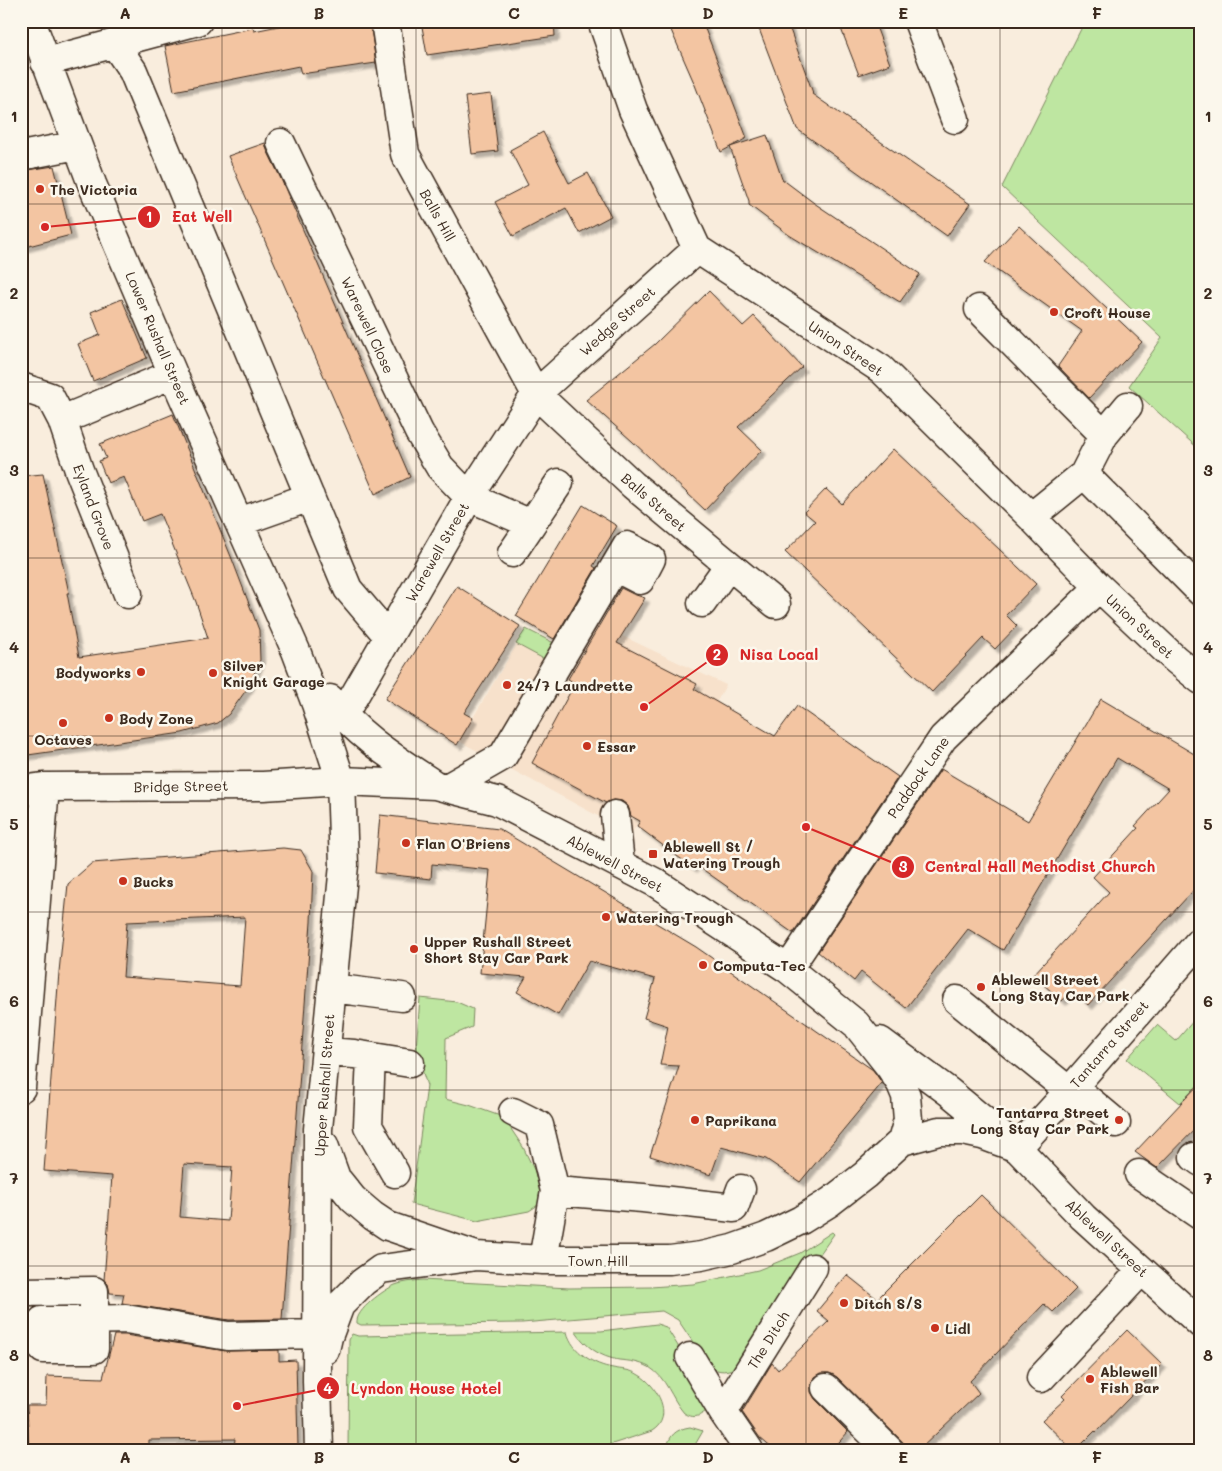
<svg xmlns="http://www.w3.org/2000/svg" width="1222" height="1471" font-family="Mali,sans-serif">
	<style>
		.built { fill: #f7e1cb }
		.green { fill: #bee6a1; stroke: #7c8860 }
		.building { fill: #f3c5a2; stroke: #3b2a1e; fill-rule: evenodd; filter: url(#shadow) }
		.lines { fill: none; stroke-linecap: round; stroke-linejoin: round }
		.minor-casing { stroke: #3b2a1e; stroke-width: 31 }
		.minor { stroke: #fbf7ec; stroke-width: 28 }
		.grid { fill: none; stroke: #3b2a1e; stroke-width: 1; stroke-opacity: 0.55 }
		.poi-dot { fill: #c8321e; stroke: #fbf7ec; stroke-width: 2 }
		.labels { text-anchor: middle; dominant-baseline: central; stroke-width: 5; stroke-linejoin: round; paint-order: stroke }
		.poi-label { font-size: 14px; font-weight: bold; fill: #3b2a1e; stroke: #fbf7ec; text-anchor: start }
		.street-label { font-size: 14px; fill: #3b2a1e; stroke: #fbf7ec }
		.leader { fill: none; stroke: #d62828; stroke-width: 2 }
		.callout-dot { fill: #d62828; stroke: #fbf7ec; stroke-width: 2 }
		.mark-label { font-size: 15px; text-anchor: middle; font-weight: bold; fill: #fff }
		.callout-label { font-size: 15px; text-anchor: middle; font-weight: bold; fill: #d62828; stroke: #fbf7ec; stroke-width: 5; stroke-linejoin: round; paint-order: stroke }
		.neatline { fill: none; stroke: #3b2a1e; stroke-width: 2 }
		.grid-label { font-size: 16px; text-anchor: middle; font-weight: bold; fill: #3b2a1e }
	</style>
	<defs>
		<filter id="shadow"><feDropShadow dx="4.5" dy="4.5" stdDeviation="1" flood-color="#0004"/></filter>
	</defs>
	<rect width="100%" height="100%" fill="#f9eddd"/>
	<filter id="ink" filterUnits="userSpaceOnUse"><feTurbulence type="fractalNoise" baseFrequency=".02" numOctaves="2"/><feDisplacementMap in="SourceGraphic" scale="10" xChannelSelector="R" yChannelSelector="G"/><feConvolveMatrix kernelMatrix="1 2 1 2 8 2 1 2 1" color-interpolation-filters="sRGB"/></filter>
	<g filter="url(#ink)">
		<path class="built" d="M578,615l148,70 -14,25 -81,124 -172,-93 67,-112 36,18z"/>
		<path class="green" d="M1085,21h116v430l-72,-65 33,-48 -160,-151z
			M526,629l36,18 -14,11h-6l-26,-14z
			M420,998l37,4 16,7 -1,18 -26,11 -1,61 24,6 34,12 20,30 18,37 -3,21 -9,6 -52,10 -66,-17 16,-118 -11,-36z
			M1201,1012v84l-8,-6 -13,13 -53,-44 30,-34 19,16z
			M832,1232l2,2 -24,34 -72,98c-10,6 -19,7 -29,0l-31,-46 -16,-9 -140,12 -161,2 -4,-2c-2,-13 27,-33 38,-38 8,-3 18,-4 27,-5l147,8 82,-1 42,-3 65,-14 42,-17z
			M657,1324l9,3 12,19 3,13 31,48c-11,7 -15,14 -28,6 -13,-15 -17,-35 -35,-46 -10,-5 -19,-6 -30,-7 -19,-3 -33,-13 -44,-29h26z
			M567,1332c5,20 27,33 46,36 9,2 17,1 26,7 18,10 36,42 13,56l-58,19h-246l1,-110 3,-6 6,2z
			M690,1427l13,4 -11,19h-25c1,-14 9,-21 23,-23z"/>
		<path class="building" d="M303,21h67l6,42 -75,11 -2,-8 -125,25 -9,-45 88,-18 1,3z
			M421,21h133l1,15 -128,19z
			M667,21h35l45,117 -26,14 -26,-67z
			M756,21h31l26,72 -1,1 158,110 -23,32 -150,-107z
			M838,21h36l16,43 -31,11z
			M491,94l7,57 -26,3 -7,-57z
			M543,132l26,51 19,-10 23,43 -32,17 -13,-25 -53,28 -18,-34 33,-17 -18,-35z
			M767,135l15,44 32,24 106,71 -20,28 -111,-67 -40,-30v-4l-19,-54z
			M265,143l2,7 14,29 129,298 -35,17 -147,-338z
			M54,166l17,69 -50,13v-77z
			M1019,226l123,116 -53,56 -31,-32 24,-35 -97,-69z
			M709,291l34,35 11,-10 48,51 -64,60 24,23 -57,60 -73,-69 -46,-41 69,-56z
			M122,299l25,59 -54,23 -15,-37 22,-9 -9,-23z
			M173,414l59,145 27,71 1,30 -11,26 -20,28 -11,9 -36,10 -161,23v-280l22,-2 26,119h-2l12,64 129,-19 -12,-36 -36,-88 -18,7 -18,-44 -16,6 -9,-22 7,-3 -6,-14z
			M893,449l143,135 -30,31 11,11 -22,23 -12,-11 -51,54 -147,-140 30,-31 -11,-9 22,-23 16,15z
			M583,505l34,21 -24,40 3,2 -42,71 -38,-23z
			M457,586l63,40 -56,87 9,5 -16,27 -72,-46z
			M621,588l12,6 12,4 -28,45 80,41 -3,5 81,47 22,-30 101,71 -105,156 -98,-69 -2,4 -56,-42 3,-5 -9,-5 -3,-10 -6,-5 -9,-1 -7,3 -74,-40 43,-80 -7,-4z
			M1101,699l100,59v124l-113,123 -16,-15 -10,11 -29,-26 76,-83 -16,-15 45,-49 -3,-2 34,-37 -52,-31 -114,192 -35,-21 -62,79 -45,-36 -7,9 -36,-29 123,-183 87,52z
			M380,815l119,14 197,118 177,123 9,13 -82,99 -34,-23 -45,-12 -10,28 -61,-19 29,-90 -19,-1 8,-39 -24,-8 11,-39 -66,-18 -31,54 -41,-23 9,-15 -46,-4 10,-103 -58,-6 -1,15 -56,-6z
			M283,848l18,2 12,21 -2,51 -29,397 -53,1 -107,-17 2,-9 -14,-1 -2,-9 -4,-4 8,-104 -68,-5 15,-199 9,-88 24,-21zM245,917l-5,69 -117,-9 4,-55zM184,1164l48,3 -4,54 -48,-4z
			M1201,1082v41l-44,45 -22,-16z
			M981,1195l95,94 -23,23 -9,-8 -74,77 9,12 -60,57h-8l-74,-73 -8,-4h-8l-6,4 -4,8v7l4,7 33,33 -16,18h-58l-14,-12 -18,-26 30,-49 6,7 51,-49 -12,-10 30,-36 30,24z
			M1127,1330l35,34 -66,68 -1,-1 -19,19h-3l-31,-30 23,-21 -3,-3z
			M114,1335h11l101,16 53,-1v11l17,-1 2,87h-64l1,-8 -86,1v7h-10l1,3h-111l-2,-45h19l1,-29 56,2z"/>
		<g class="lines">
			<g class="minor-casing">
				<path id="minor" d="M31,21l61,163 81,190 123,277 20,53 25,77 3,84 -26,264 -1,252 2,69
					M385,21l20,133 131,240 97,91 143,119
					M602,21l31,89 64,139 184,120 150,148 68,70 76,72 26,21
					M918,21l37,98
					M114,43l19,28 215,518 40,47
					M45,62l153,-41
					M281,143l138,289 21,35 29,30 62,27
					M21,156l56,-11
					M979,309l125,126
					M21,387l29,10 12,23
					M1084,474l117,118
					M1031,517l53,-43 20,-39 24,-29
					M239,522l71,-25
					M512,553l47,-70
					M128,594l-49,-124 -17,-50 111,-46
					M702,603l27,-38
					M330,699c27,37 67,61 105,86
					M340,713l9,-8 120,-208 67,-103 161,-145
					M447,788l56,-32 124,-210 24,13 -11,21 -25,-13
					M21,790l24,-3 218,-1 78,-5 94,4 62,16 159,82 132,86 68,55 34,43 11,17 5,12 2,24 -6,21
					M615,815l5,49
					M788,969l155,-231 156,-151
					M332,988l70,9
					M957,1000l112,91
					M880,1041l69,51 68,56 66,69 118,107
					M326,1052l28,2 56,9
					M371,1057l-3,69 27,47
					M1073,1087l43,36
					M21,1088l24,-301
					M513,1112l26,13 16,66 -12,69
					M324,1145l12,33 17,21 20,17 15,10 88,30 67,4h127l31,-4 31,-7 34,-12 35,-17 29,-18 35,-27 37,-34 37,-10h24l19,4 35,13
					M1017,1148l56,-61 128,-147
					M1194,1157l7,5
					M1139,1174l62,42
					M555,1191l88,7 91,10 7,-19
					M21,1292l73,-1v58h-51l-1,-28 84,-2 102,17 89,-2
					M325,1350l3,-13 12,-32 23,-23 18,-13 89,-12
					M690,1357l33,55 26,38
					M1041,1378l100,-107
					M826,1388l63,62
					M723,1412l90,-144"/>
			</g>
			<use href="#minor" class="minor"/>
		</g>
	</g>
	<path class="grid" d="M222,21v1429M416,21v1429M611,21v1429M806,21v1429M1000,21v1429M21,204h1180M21,382h1180M21,558h1180M21,736h1180M21,912h1180M21,1090h1180M21,1266h1180"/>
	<g class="poi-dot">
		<circle cx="40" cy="189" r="5"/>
		<circle cx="1054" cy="312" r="5"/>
		<circle cx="141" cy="672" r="5"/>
		<circle cx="213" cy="673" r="5"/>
		<circle cx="507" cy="685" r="5"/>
		<circle cx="109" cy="718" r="5"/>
		<circle cx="63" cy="723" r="5"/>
		<circle cx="587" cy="746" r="5"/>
		<circle cx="406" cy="843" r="5"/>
		<rect x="648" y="849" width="10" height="10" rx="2.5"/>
		<circle cx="123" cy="881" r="5"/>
		<circle cx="606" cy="917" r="5"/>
		<circle cx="414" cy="949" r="5"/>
		<circle cx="703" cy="965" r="5"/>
		<circle cx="981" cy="987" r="5"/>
		<circle cx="695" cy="1120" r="5"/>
		<circle cx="1119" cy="1120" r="5"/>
		<circle cx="844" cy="1303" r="5"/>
		<circle cx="935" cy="1328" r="5"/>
		<circle cx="1090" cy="1379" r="5"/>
	</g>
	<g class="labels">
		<g class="poi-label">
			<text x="50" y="189">The Victoria</text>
			<text x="1064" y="312">Croft House</text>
			<text x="223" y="665">Silver<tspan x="223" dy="16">Knight Garage</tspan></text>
			<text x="131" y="672" text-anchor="end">Bodyworks</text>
			<text x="517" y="685">24/7 Laundrette</text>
			<text x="119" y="718">Body Zone</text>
			<text x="63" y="739" text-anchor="middle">Octaves</text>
			<text x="597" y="746">Essar</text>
			<text x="416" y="843">Flan O'Briens</text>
			<text x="663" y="846">Ablewell St /<tspan x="663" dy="16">Watering Trough</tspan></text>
			<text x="133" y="881">Bucks</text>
			<text x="616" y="917">Watering Trough</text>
			<text x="424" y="941">Upper Rushall Street<tspan x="424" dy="16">Short Stay Car Park</tspan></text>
			<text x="713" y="965">Computa-Tec</text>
			<text x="991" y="979">Ablewell Street<tspan x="991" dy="16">Long Stay Car Park</tspan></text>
			<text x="1109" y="1112" text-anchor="end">Tantarra Street<tspan x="1109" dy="16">Long Stay Car Park</tspan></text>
			<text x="705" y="1120">Paprikana</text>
			<text x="854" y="1303">Ditch S/S</text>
			<text x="945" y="1328">Lidl</text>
			<text x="1100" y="1371">Ablewell<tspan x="1100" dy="16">Fish Bar</tspan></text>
		</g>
		<g class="street-label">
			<text transform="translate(438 215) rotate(61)">Balls Hill</text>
			<text transform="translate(617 321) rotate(-42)">Wedge Street</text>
			<text transform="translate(368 325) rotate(65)">Warewell Close</text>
			<text transform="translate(158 338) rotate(67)">Lower Rushall Street</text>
			<text transform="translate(846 348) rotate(34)">Union Street</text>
			<text transform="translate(654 502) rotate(41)">Balls Street</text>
			<text transform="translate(94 507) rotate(69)">Eyland Grove</text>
			<text transform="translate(437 552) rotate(-60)">Warewell Street</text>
			<text transform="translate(1140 626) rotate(43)">Union Street</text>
			<text transform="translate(918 777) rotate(-55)">Paddock Lane</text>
			<text transform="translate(181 786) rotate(-1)">Bridge Street</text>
			<text transform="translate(615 863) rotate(28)">Ablewell Street</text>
			<text transform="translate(1109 1044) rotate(-49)">Tantarra Street</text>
			<text transform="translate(324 1085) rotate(-86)">Upper Rushall Street</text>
			<text transform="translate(1107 1238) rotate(43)">Ablewell Street</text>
			<text x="598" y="1260">Town Hill</text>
			<text transform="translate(768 1340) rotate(-58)">The Ditch</text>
		</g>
	</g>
	<path class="leader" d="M45 227L149 217M644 707L717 655M806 827L903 867M237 1406L328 1388"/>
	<g class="callout-dot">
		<circle cx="45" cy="227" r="5"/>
		<circle cx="644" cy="707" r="5"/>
		<circle cx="806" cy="827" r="5"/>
		<circle cx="237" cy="1406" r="5"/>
		<circle cx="149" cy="217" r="12"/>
		<circle cx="717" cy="655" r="12"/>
		<circle cx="903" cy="867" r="12"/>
		<circle cx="328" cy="1388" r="12"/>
	</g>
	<g class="mark-label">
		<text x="149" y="222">1</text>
		<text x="717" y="660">2</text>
		<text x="903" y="872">3</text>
		<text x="328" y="1394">4</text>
	</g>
	<g class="callout-label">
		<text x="202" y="222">Eat Well</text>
		<text x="779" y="660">Nisa Local</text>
		<text x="1040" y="872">Central Hall Methodist Church</text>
		<text x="426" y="1394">Lyndon House Hotel</text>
	</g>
	<rect width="1222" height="1471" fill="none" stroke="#fbf7ec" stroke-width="55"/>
	<rect x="28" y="28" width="1166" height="1416" class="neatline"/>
	<g class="grid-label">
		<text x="125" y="19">A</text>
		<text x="319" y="19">B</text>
		<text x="514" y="19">C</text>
		<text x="708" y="19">D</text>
		<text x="903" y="19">E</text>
		<text x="1097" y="19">F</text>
		<text x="14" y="122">1</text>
		<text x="1208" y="122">1</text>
		<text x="14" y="299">2</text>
		<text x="1208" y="299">2</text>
		<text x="14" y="476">3</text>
		<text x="1208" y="476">3</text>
		<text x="14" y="653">4</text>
		<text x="1208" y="653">4</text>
		<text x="14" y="830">5</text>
		<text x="1208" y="830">5</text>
		<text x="14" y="1007">6</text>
		<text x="1208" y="1007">6</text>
		<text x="14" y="1184">7</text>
		<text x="1208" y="1184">7</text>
		<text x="14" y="1361">8</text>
		<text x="1208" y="1361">8</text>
		<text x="125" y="1463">A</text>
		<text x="319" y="1463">B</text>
		<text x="514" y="1463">C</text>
		<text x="708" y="1463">D</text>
		<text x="903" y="1463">E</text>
		<text x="1097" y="1463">F</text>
	</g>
</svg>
